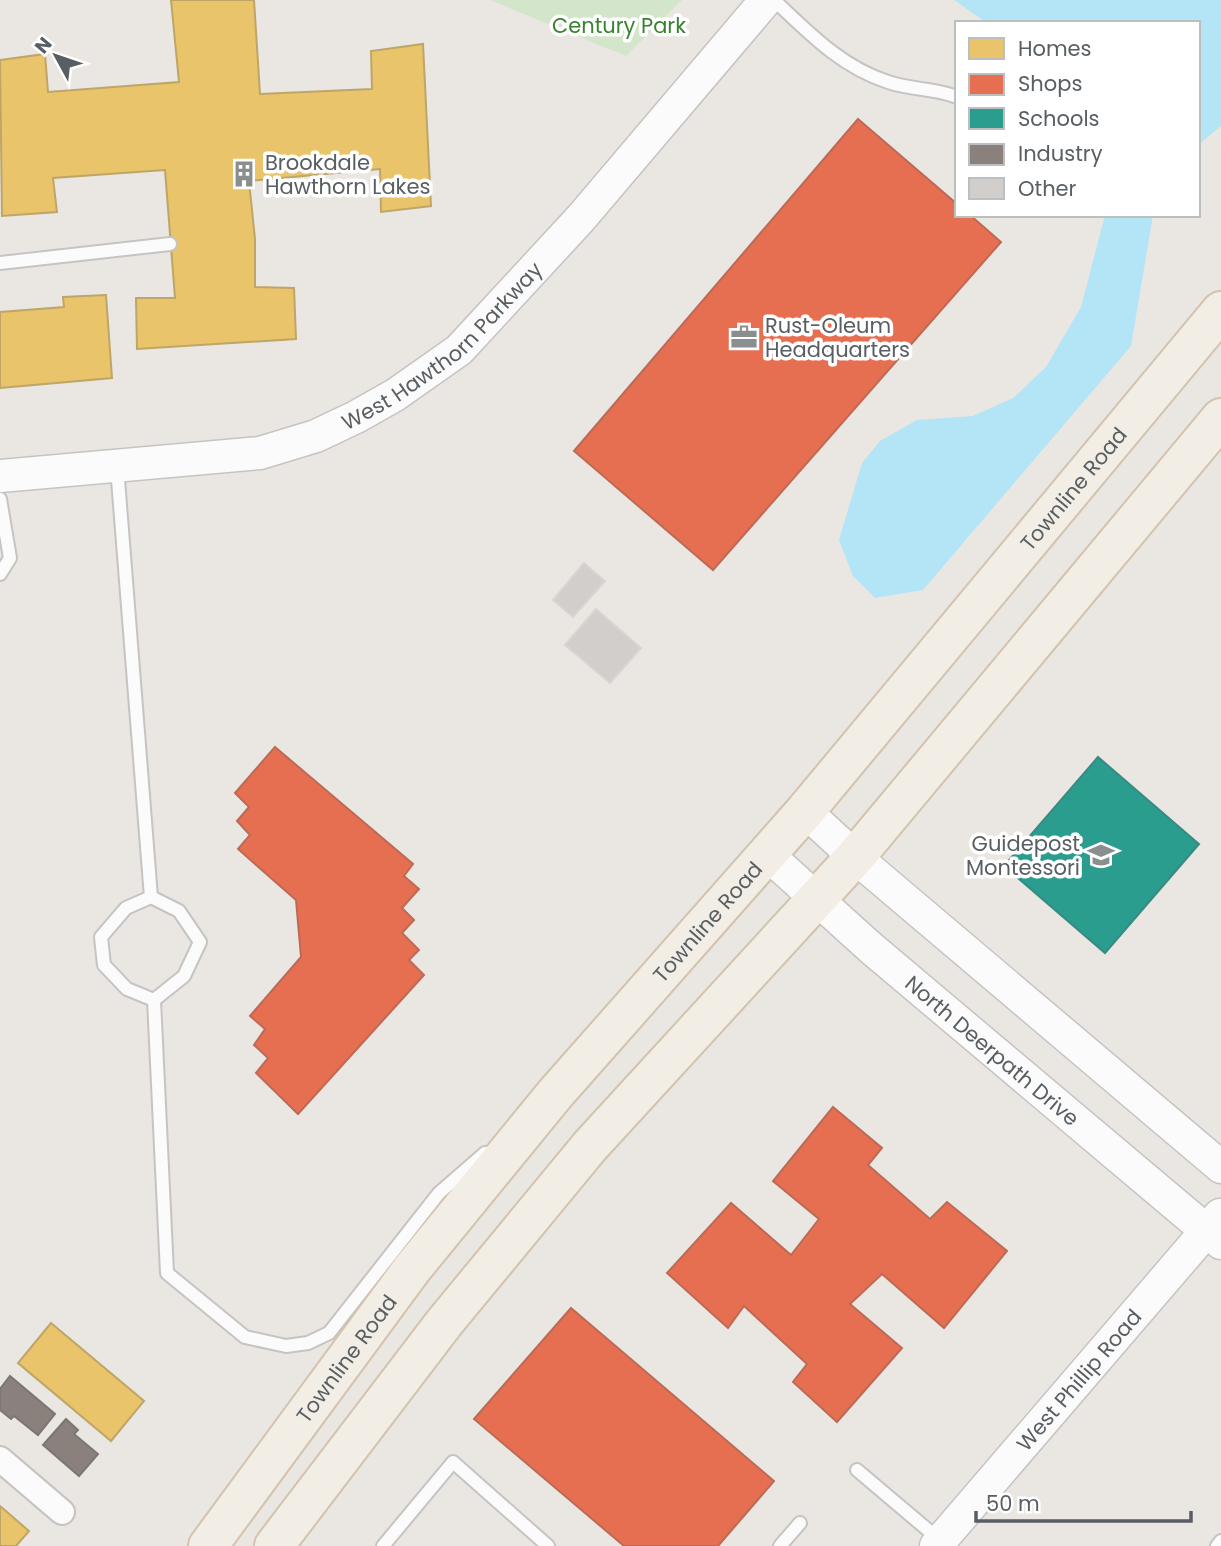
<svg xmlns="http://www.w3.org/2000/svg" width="1221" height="1546" font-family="Poppins,sans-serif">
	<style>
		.green { fill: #d3e6cc }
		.water { fill: #b4e5f6 }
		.homes { fill: #e9c46a; stroke: #bea568; stroke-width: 2 }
		.shops { fill: #e76f51; stroke: #bc6a56; stroke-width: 2 }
		.schools { fill: #2a9d8f; stroke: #388a82; stroke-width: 2 }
		.industry { fill: #8a817c; stroke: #7b7674; stroke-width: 2 }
		.building { fill: #d1cecc; stroke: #d9d5d1; stroke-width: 2 }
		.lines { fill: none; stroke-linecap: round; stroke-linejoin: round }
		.service-casing { stroke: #c5c4c3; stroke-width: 16 }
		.minor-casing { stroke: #c5c4c3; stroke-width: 28 }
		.tertiary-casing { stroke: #c5c4c3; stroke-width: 35 }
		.primary-casing { stroke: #d3c3ae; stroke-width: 42 }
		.service { stroke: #fcfbfb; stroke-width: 12 }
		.minor { stroke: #fcfbfb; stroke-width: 24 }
		.tertiary { stroke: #fcfbfb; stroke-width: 32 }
		.primary { stroke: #f2eee5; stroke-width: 38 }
		.labels { text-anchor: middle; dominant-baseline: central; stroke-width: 7; stroke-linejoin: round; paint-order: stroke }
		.park-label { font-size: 21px; fill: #39832e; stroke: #fff }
		.poi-label { font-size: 21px; fill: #585e62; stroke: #fff; text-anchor: start }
		.street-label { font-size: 21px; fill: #585e62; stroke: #fff }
	</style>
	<rect width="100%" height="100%" fill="#eae6e2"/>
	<path class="green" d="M490,0h192l-56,56z"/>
	<path class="water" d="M954,0h267v126l-23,19v-122h-211z
		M1105,215h48l-22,131 -208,244 -48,8 -22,-22 -14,-36 23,-77 18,-22 37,-21 56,-4 40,-18 33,-31 35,-60z"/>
	<path class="homes" d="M171,0h83l6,94 112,-5 -1,-38 52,-7 8,162 -50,6 -1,-43 -131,12 6,58v48l39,1 2,51 -159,10 -1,-51h39l-10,-128 -112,8 4,34 -55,4 -2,-156 45,-6 3,38 131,-10z
		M106,295l6,83 -112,10v-76l64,-5 -1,-10z
		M51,1323l93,78 -33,40 -93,-78z
		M0,1506l29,25 -13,15h-16z"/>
	<path class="shops" d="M858,119l99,85v11h13l31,27 -288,328 -139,-119z
		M275,747l138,117 -9,12 15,13 -17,19 12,12 -12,13 17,17 -10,10 15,15 -126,139 -42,-41 12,-15 -14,-13 11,-16 -15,-13 51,-59 -5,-57 -58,-51 12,-14 -13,-14 12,-14 -14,-14z
		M833,1107l49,41 -14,17 62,54 17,-17 60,49 -63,77 -62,-54 -32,30 52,44 -65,74 -44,-40 14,-18 -63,-58 -16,22 -61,-55 64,-70 60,52 28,-36 -46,-38z
		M571,1308l203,173 -56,65h-94l-150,-127z"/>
	<path class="schools" d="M1098,757l101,87 -94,109 -101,-87z"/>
	<path class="industry" d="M10,1376l45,38 -17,21 -24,-19 -3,3 -11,-9v-21z
		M66,1419l12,11 -4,4 24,20 -19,22 -36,-31z"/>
	<path class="building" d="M584,563l21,18 -32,36 -20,-17z
		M596,609l45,39 -31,35 -45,-38z"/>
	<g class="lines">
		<g class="service-casing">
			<path id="service" d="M774,0c34,32 67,67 114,82 23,8 46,6 69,15
				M0,263l170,-19
				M117,467l34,430
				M0,499l10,59 -10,16
				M154,1000l-27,-11 -23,-24 -3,-28 25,-29 25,-11 28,14 21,31 -16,34 -30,24 13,273 78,64 41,9 22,-3 21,-10 110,-140 46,-40
				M857,1470l84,71
				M383,1546l70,-84 95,84
				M780,1546l20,-23
				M1217,1546l4,-5"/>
		</g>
		<g class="minor-casing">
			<path id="minor" d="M0,1459l62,53"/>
		</g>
		<g class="tertiary-casing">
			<g id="tertiary">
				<path id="s1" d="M0,476l260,-23 56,-17 40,-19 39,-22 64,-45 122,-132 185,-218"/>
				<path d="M805,811l50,46 366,310"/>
				<path id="s2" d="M767,854l104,94 350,295"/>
				<path id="s3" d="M936,1546l284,-331"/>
			</g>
		</g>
		<g class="primary-casing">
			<g id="primary">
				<path id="s4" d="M208,1546l204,-277 143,-175 250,-283 416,-500"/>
				<path d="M274,1546l170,-223 146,-177 265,-289 366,-439"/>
			</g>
		</g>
		<use href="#service" class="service"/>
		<use href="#minor" class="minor"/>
		<use href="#tertiary" class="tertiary"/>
		<use href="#primary" class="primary"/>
	</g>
	<defs>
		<g id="building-bare" transform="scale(2.1)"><path d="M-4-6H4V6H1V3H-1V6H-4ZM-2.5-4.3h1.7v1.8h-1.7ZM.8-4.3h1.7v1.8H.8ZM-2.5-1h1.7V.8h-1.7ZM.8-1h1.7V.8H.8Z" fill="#8b8e8f" stroke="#fff" stroke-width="2.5" paint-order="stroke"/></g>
		<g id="office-bare" transform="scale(2.1)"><path d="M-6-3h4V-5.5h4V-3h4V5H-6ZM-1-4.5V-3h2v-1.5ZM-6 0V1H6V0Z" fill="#8b8e8f" stroke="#fff" stroke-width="2.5" paint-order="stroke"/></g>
		<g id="school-bare" transform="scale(2.1)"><path d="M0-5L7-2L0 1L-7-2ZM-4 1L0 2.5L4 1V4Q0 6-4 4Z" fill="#8b8e8f" stroke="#fff" stroke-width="2.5" paint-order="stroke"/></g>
	</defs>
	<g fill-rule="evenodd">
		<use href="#building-bare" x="244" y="174"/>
		<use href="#office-bare" x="744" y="337"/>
		<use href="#school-bare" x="1101" y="855"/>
	</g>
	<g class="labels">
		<g class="park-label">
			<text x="619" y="25">Century Park</text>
		</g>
		<g class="poi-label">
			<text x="265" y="162">Brookdale<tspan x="265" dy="24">Hawthorn Lakes</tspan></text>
			<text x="765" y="325">Rust-Oleum<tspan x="765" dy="24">Headquarters</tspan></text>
			<text x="1080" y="843" text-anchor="end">Guidepost<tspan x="1080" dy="24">Montessori</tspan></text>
		</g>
		<g class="street-label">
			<text stroke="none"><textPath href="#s1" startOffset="476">West Hawthorn Parkway</textPath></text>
			<text stroke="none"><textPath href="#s4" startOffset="1367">Townline Road</textPath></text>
			<text stroke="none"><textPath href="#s4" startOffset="800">Townline Road</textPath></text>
			<text stroke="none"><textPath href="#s2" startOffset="299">North Deerpath Drive</textPath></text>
			<text stroke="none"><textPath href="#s4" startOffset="233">Townline Road</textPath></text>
			<text stroke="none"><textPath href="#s3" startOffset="219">West Phillip Road</textPath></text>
		</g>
	</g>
	<rect x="955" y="21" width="245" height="196" fill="#ffffff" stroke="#bcbfc0" stroke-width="2"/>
	<rect x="969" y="38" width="35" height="21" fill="#e9c46a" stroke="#bcbfc0" stroke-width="2"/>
	<text x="1018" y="56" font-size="21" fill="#585e62">Homes</text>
	<rect x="969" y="74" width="35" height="21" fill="#e76f51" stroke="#bcbfc0" stroke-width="2"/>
	<text x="1018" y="91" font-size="21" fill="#585e62">Shops</text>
	<rect x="969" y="108" width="35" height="21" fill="#2a9d8f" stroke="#bcbfc0" stroke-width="2"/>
	<text x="1018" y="126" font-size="21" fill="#585e62">Schools</text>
	<rect x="969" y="144" width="35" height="21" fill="#8a817c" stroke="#bcbfc0" stroke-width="2"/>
	<text x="1018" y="161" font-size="21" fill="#585e62">Industry</text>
	<rect x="969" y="178" width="35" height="21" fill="#d1cecc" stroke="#bcbfc0" stroke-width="2"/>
	<text x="1018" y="196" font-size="21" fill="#585e62">Other</text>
	<g transform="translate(56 56) rotate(310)" stroke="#ffffff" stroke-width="5" paint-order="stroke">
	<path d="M0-5L12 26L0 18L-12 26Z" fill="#585e62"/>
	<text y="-10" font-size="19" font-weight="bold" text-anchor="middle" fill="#585e62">N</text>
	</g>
	<path d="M976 1511v10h215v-10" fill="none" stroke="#585e62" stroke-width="3.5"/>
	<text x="986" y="1511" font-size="21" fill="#585e62" stroke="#ffffff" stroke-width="5" paint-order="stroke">50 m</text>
</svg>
